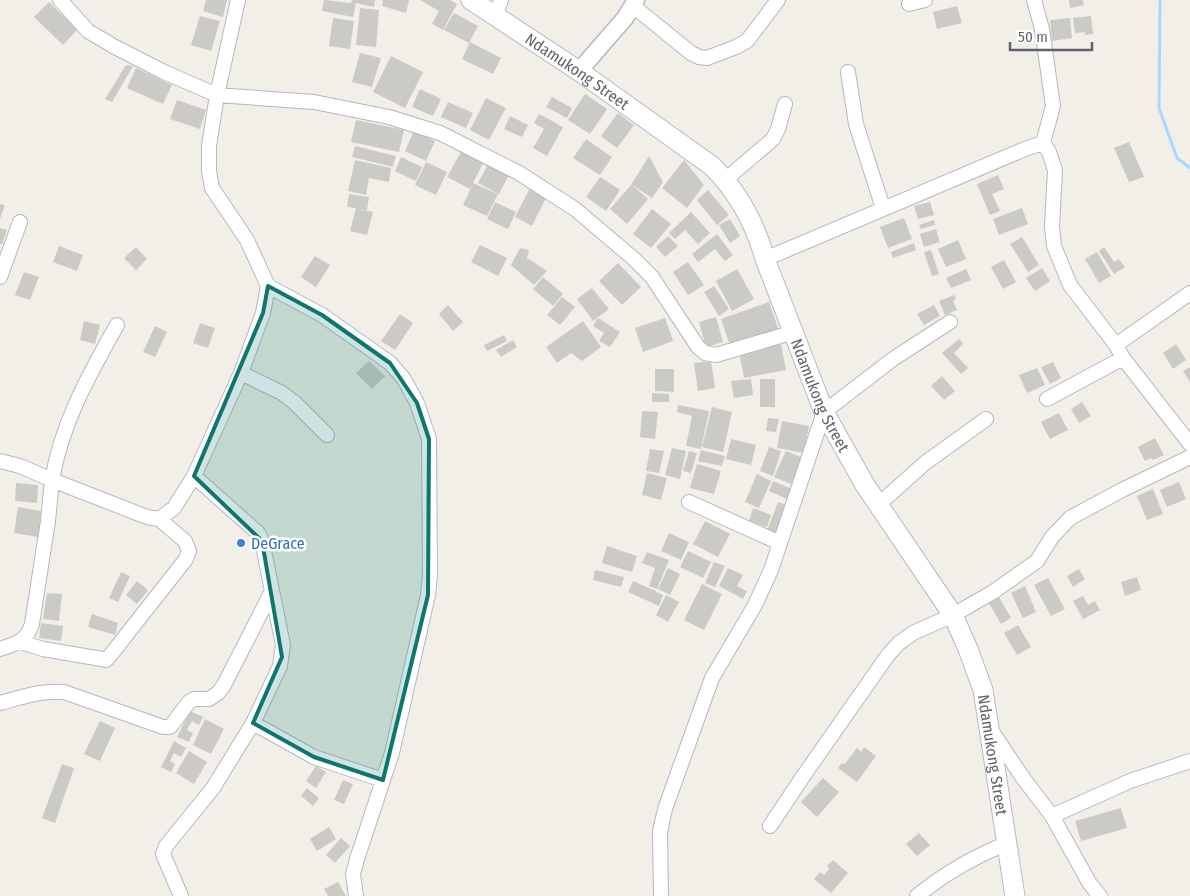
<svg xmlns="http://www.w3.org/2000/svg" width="1190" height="896" font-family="'Fira Sans Condensed',sans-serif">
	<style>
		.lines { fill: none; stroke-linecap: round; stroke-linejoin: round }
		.stream { stroke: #aad7ff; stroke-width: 3 }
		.building { fill: #cccac5 }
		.minor-casing { stroke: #b5b8bc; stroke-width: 16 }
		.tertiary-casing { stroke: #b5b8bc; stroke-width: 19 }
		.secondary-casing { stroke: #b6babf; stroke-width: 21 }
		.minor { stroke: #fff; stroke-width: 14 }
		.tertiary { stroke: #fff; stroke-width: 16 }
		.secondary { stroke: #fff; stroke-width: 19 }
		.marked { fill: #0f766e; fill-opacity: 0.2; stroke: #0f766e; stroke-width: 4; stroke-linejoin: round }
		.shop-dot { fill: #3f7fe0; stroke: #fff; stroke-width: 2 }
		.labels { text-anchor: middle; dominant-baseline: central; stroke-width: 5; stroke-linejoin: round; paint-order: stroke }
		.street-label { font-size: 16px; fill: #5f6368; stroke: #fff }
		.shop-label { font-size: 16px; fill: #366cbe; stroke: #fff; text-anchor: start }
	</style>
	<rect width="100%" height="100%" fill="#f1efe8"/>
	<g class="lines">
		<path class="stream" d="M1160,0l-1,108 18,50 13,10"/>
	</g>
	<path class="building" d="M206,0h21l-4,17 -20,-6z
		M324,0l27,3 1,-3h23l-1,7 -18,-4 -3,14 -31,-6z
		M383,0h26l-3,13 -24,-7z
		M420,0h30l7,4 -14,26 -11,-6 7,-13z
		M1069,0h14l1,5 -14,3z
		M49,2l28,28 -14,15 -29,-28z
		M957,6l5,17 -25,6 -4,-17z
		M360,8l19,2 -3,37 -20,-2z
		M454,13l24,13 -9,17 -25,-13z
		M200,16l20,5 -9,30 -20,-6z
		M1091,16l2,18 -8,1v-3l-10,1 -2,-15z
		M333,18l21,3 -4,28 -21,-3z
		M1070,18l2,20 -20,3 -2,-21z
		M470,42l31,16 -8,16 -31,-15z
		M360,53l21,5 -9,29 -20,-5z
		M391,56l32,16 -18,36 -32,-16z
		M126,65l7,1 -21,36 -7,-3z
		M136,68l36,17 -9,19 -36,-16z
		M420,89l21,10 -8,17 -21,-9z
		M585,94l22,15 -17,25 -22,-14z
		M552,97l20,11 -5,10 -21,-11z
		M486,98l20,10 -17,32 -19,-10z
		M177,100l29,10 -6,19 -30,-10z
		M448,102l25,11 -7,15 -25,-11z
		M618,113l16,12 -17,23 -16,-12z
		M539,114l24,13 -16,29 -14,-8 11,-19 -10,-6z
		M510,116l18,9 -6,12 -18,-8z
		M356,120l48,10 -5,22 -48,-10z
		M414,131l21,10 -9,20 -21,-10z
		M586,139l26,18 -12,18 -27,-17z
		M1129,142l15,35 -15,5 -15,-34z
		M355,146l41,10 -3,11 -41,-10z
		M462,150l22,11 -11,22 25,11 -11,22 -24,-11 10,-21 -3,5 -23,-12z
		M649,156l14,26 -11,16 -20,-13 16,14 -21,25 -17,-15 21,-24z
		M401,157l21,10 -6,14 -21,-10z
		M355,160l36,8 -2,14 -20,-4 -3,17 -18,-4z
		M684,160l20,25 -17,23 -25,-20z
		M426,162l21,10 -11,23 -21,-10z
		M488,164l21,11 -10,19 -21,-11z
		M998,175l6,14 -12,5 8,17 -10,4 -13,-31z
		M600,177l20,13 -14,21 -20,-14z
		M530,188l17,8 -15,30 -17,-9z
		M708,190l21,25 -12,10 -20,-25z
		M349,194l20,3 -2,13 -8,-1 14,3 -6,23 -17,-4 6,-23 -9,-1z
		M495,202l21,10 -8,17 -21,-10z
		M930,202l4,13 -16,4 -4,-13z
		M0,204l5,1 -5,14z
		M1022,208l6,16 -29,11 -6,-16z
		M652,209l19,15 -20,24 -18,-14z
		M691,212l19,21 -12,11 -13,-14 -10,9 -6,-6z
		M904,218l8,21 -24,9 -8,-21z
		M730,219l10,17 -10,7 -11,-18z
		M934,220l1,5 -14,4 -2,-4z
		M0,228l7,2 -5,14h-2z
		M936,229l4,13 -16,5 -4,-13z
		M717,234l16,21 -8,6 -10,-12 -17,13 -6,-8z
		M668,236l10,10 -13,11 -9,-10z
		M1022,237l17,28 -11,7 -18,-28z
		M958,240l8,19 -20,8 -8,-18z
		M914,243l2,7 -23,8 -2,-6z
		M480,245l27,13 -9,18 -27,-14z
		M59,246l24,9 -6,16 -24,-9z
		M136,247l11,12 -11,11 -12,-12z
		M1104,247l10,15 5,-3 6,8 -11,7 -15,-23z
		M520,248l9,2 -2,8 20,13 -13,14 -23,-20z
		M931,250l8,24 -7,2 -8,-24z
		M1097,252l14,24 -12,7 -14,-24z
		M315,256l15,9 -14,22 -15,-10z
		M1004,260l12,22 -13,7 -12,-22z
		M688,262l16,23 -16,10 -15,-23z
		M618,263l23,24 -19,18 -23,-24z
		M1042,268l8,13 -15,10 -9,-13z
		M737,269l17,30 -22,12 -16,-30z
		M966,269l5,11 -20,8 -5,-10z
		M24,272l15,5 -9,23 -15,-5z
		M543,277l20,17 -10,12 -20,-17z
		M714,286l15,23 -10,7 -15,-24z
		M592,288l17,21 -16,12 -16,-22z
		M954,295l2,4 -3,2 4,9 -12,5 -6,-14z
		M562,297l13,10 -15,18 -13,-10z
		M769,302l10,29 -48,17 -10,-29z
		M448,305l15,17 -10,9 -14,-17z
		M934,305l6,11 -16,9 -7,-11z
		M400,314l13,9 -18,27 -14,-9z
		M716,317l7,25 -17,5 -7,-25z
		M598,318l22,14 -10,15 -11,-6 5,-8 -11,-7z
		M665,318l8,23 -30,11 -8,-24z
		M84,321l16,4 -5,19 -15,-4z
		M583,321l18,26 -19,14 -11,-8 -14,10 -11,-16z
		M200,323l15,5 -7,20 -15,-5z
		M155,326l12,6 -12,25 -12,-5z
		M504,335l3,6 -20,10 -3,-6z
		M959,339l4,5 -9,9 14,15 -7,6 -19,-21z
		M513,340l4,7 -16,10 -5,-7z
		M781,344l5,26 -42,8 -5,-26z
		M1176,344l10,16 -13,9 -10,-16z
		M369,361l16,15 -13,13 -16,-16z
		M711,361l4,27 -17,3 -4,-28z
		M1053,362l8,16 -11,6 -9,-17z
		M1190,367v15l-7,-11z
		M1037,368l8,17 -18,8 -8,-18z
		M655,369h19v23l-19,-1z
		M942,376l13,15 -11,9 -13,-14z
		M751,379l2,16 -19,3 -3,-17z
		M760,379h15v28h-15z
		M652,393l17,1v8h-17z
		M1082,402l9,14 -12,7 -8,-14z
		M678,405l31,6 -8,38 -15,-3 6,-30 -15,-4z
		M712,407l20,5 -9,40 -21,-5z
		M642,411l16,1 -3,27 -15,-2z
		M1059,413l9,17 -18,9 -9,-17z
		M768,418l11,1 -3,13 -10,-1z
		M782,421l27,5 -5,27 -27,-5z
		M1155,438l9,17 -11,5 -2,-2 -6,3 -7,-14z
		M731,439l25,6 -5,20 -25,-6z
		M769,447l12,4 -8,25 -13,-5z
		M672,448l14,3 -6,28 -15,-4z
		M650,449l14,2 -5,22 -13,-2z
		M701,450l24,6 -3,10 -24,-5z
		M689,451l8,2 -6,20 -8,-2z
		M786,451l17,7 -12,26 -17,-7z
		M697,464l24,7 -7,23 -24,-6z
		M647,473l20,5 -6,22 -19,-5z
		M757,474l14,7 -12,27 -14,-6z
		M773,481l19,8 -5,10 -18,-8z
		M1179,482l7,17 -19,8 -7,-17z
		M16,483l22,2 -1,18 -22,-2z
		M1153,489l10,25 -16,6 -10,-24z
		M778,502l11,4 -12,29 -10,-4z
		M18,507l23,4 -3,26 -24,-4z
		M753,508l18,7 -4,12 -18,-6z
		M705,521l25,13 -12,23 -25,-13z
		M669,533l20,9 -8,18 -20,-9z
		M607,546l30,10 -5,16 -30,-9z
		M688,551l23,11 -8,16 -23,-11z
		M647,552l22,8 -12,29 -8,-3 6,-18 -13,-5z
		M714,562l11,4 -10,21 -10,-4z
		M668,568l12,6 -10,21 -12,-6z
		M728,568l15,7 -6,11 10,5 -4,8 -24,-13z
		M1079,569l6,10 -12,8 -6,-11z
		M595,570l29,7 -3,10 -28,-7z
		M121,572l9,4 -12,26 -9,-4z
		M1137,577l4,13 -16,6 -4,-14z
		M1048,578l17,31 -14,7 -17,-31z
		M137,581l11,9 -11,14 -11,-9z
		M633,581l23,10v2l1,-1 6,3 -4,11 -31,-14z
		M702,584l20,10 -18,36 -20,-10z
		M1025,586l11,26 -13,6 -12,-25z
		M47,593l15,1 -3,27 -16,-2z
		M666,595l13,7 -11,20 -12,-7z
		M1083,596l5,9 7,-4 5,9 -17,9 -10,-18z
		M999,597l12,21 -10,6 -12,-21z
		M92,614l26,9 -3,12 -27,-8z
		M41,623l22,3 -2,15 -22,-3z
		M1018,625l13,22 -14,8 -13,-22z
		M190,711l13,6 -4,8 -7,-4 -5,9 6,3 -4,9 -12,-5z
		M205,719l19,10 -13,25 -18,-9z
		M100,721l15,7 -15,33 -16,-7z
		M174,741l12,7 -5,9 -7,-4 -4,8 5,3 -4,8 -10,-5z
		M864,747l12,9 -19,26 -19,-14 4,-5 3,1 12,-16 4,4z
		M189,751l18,11 -13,22 -18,-11z
		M62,764l12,4 -19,55 -13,-5z
		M316,766l10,6 -10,16 -10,-7z
		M823,778l16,14 -22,25 -16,-15z
		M343,780l10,4 -9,20 -10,-4z
		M307,788l12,10 -6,8 -12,-10z
		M1121,808l6,20 -46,13 -6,-20z
		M329,827l7,12 -19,12 -7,-12z
		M919,833l11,12 -13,11 -11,-12z
		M341,838l9,8 -15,17 -9,-8z
		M833,860l15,13 -17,20 -17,-14 6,-7 4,3 5,-6 -2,-3z
		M338,882l8,14h-18l-4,-7z"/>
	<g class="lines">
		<g class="minor-casing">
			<path id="minor" d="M60,0l28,31 27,16 49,25 53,23 97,7 75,15 51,16 79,40 56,36 59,50 18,18 46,70 7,6 11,2 78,-23
				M909,4l16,-4
				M633,6l58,47 8,4 8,1 29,-11 11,-6 31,-41
				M495,16l6,-16
				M848,72l8,52 27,84
				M1043,143l6,9 6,18 -3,56 2,20 16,39 46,60 7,13 67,86
				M725,180l48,-41 5,-10 7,-25
				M765,259l260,-110 18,-6 10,-37 -11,-77 -8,-29
				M0,277l20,-55
				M268,286l54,29 68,48 14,16 13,24 12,36 1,136 -2,20 -36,158 -35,106 -4,15 3,22
				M1116,345l74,-52
				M241,373l41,20 13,10 32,32
				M1047,399l76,-41
				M0,461l20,5 32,14c10,-58 37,-105 65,-155
				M689,502l91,41
				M878,505l47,-42 61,-44
				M21,642l22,7 59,10 4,1 3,-3 77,-98 3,-8 -4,-10 -26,-22
				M0,649c17,-6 26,-7 32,-25l16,-103 4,-41 95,37 12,2 15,-11 20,-32 47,-103 22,-60 5,-27 -21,-46 -35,-52 -3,-17v-25l8,-51 21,-95
				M0,703c22,-6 41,-13 64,-11l99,35h7l19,-25 5,-3h15l9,-6 6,-8 48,-94
				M253,723l61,34 69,23
				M991,730l32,48 29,38 38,68 10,12
				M1052,816l78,-35 60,-20
				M770,826l34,-51 84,-120 11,-12 14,-10 40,-18 40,-23 44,-31 15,-24 18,-19 52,-28 68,-33
				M181,896l-18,-42 3,-8 47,-58 40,-65 27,-57 3,-21 -21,-104 -4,-8 -64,-57
				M661,896l-1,-64 5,-23 47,-131 43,-73 16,-35 53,-158 69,-53 57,-37
				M917,896c28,-23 58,-40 91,-53"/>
		</g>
		<g class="tertiary-casing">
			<path id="tertiary" d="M579,71l46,-53 11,-18"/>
		</g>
		<g class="secondary-casing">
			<g id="secondary">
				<path id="s1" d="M471,0l108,71 133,95c26,26 43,57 53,93l59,153 41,73 88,130 15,34 15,41 32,206"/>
			</g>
		</g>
		<use href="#minor" class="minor"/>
		<use href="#tertiary" class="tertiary"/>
		<use href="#secondary" class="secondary"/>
	</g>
	<path class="marked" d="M268,286l54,29 68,48 27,40 12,36 -1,156 -45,185 -69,-23 -61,-34 29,-66 -20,-116 -68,-65 69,-163z"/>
	<circle class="shop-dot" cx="241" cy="543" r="5"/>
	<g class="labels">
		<g class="street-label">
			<text stroke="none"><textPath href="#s1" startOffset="128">Ndamukong Street</textPath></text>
			<text stroke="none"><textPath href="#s1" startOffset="548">Ndamukong Street</textPath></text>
			<text stroke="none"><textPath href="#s1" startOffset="952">Ndamukong Street</textPath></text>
		</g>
		<g class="shop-label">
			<text x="251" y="543">DeGrace</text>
		</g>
	</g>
	<path d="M1010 42v8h82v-8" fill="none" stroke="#5f6368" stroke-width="2.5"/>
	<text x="1018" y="42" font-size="15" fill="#5f6368" stroke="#ffffff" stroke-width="4" paint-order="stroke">50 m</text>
</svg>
